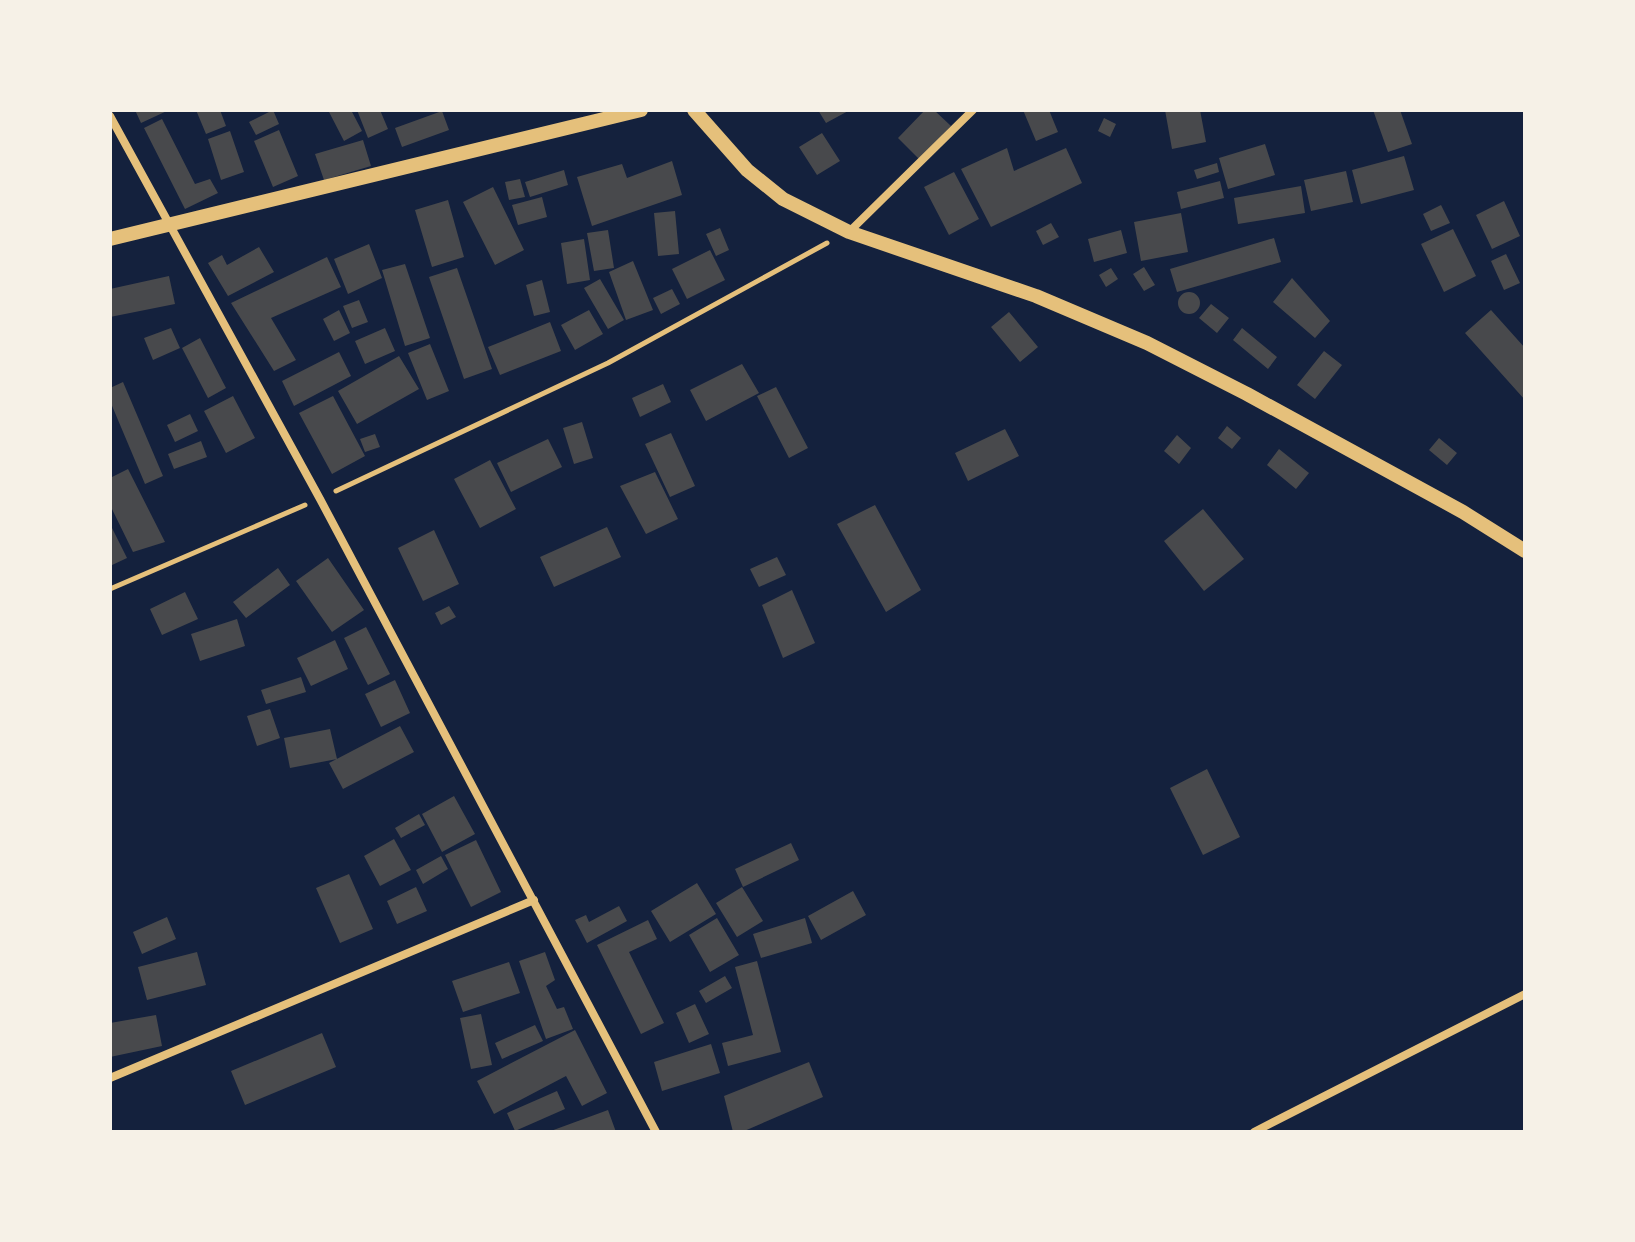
<svg xmlns="http://www.w3.org/2000/svg" width="1635" height="1242" font-family="'Public Sans',sans-serif">
	<style>
		.building { fill: #48494c }
		.lines { fill: none; stroke-linecap: round; stroke-linejoin: round }
		.path { stroke: #e5c07b; stroke-width: 5 }
		.minor { stroke: #e5c07b; stroke-width: 8 }
		.tertiary { stroke: #e5c07b; stroke-width: 14 }
	</style>
	<rect width="100%" height="100%" fill="#14213d"/>
	<path class="building" d="M135,110h34l-28,13z
		M196,110h24l6,16 -20,8z
		M273,110l6,14 -23,11 -7,-13z
		M328,110h23l11,21 -18,10z
		M357,110h23l8,19 -20,9z
		M818,110h32l-24,13z
		M925,110h9l17,16 -32,33 -21,-21z
		M1023,110h26l9,22 -22,9z
		M1165,110h35l6,32 -34,7z
		M1373,110h27l12,34 -24,8z
		M442,111l7,19 -47,17 -7,-19z
		M1104,118l12,6 -6,13 -12,-6z
		M162,119l33,65 15,-5 8,14 -33,16 -41,-81z
		M279,130l19,46 -25,11 -19,-46z
		M230,131l14,41 -23,8 -13,-41z
		M822,133l18,28 -23,14 -18,-28z
		M363,140l8,26 -47,14 -9,-26z
		M1265,144l10,31 -47,14 -9,-31z
		M1007,148l7,23 52,-23 16,35 -91,44 -30,-58z
		M1404,156l10,34 -53,14 -9,-34z
		M672,161l10,34 -90,31 -15,-49 45,-13 5,14z
		M1217,163l2,9 -22,7 -3,-9z
		M564,170l4,15 -38,12 -5,-15z
		M1346,171l7,31 -42,9 -7,-31z
		M954,172l25,47 -30,16 -25,-48z
		M520,179l5,18 -16,3 -4,-18z
		M1220,181l4,17 -43,11 -4,-17z
		M1301,186l4,27 -67,11 -4,-26z
		M493,187l31,63 -29,15 -32,-63z
		M542,197l5,20 -29,8 -6,-20z
		M448,200l16,57 -32,10 -17,-57z
		M1504,201l16,35 -28,13 -16,-34z
		M1441,205l9,18 -19,8 -8,-17z
		M675,211l4,43 -21,2 -4,-43z
		M1181,213l7,39 -47,9 -7,-39z
		M1051,223l8,14 -16,8 -7,-14z
		M720,228l9,22 -13,6 -10,-22z
		M1453,229l23,47 -32,16 -23,-48z
		M608,230l6,38 -20,3 -7,-38z
		M1121,230l6,23 -33,9 -6,-23z
		M1274,238l7,24 -104,30 -7,-23z
		M584,239l6,41 -23,4 -6,-41z
		M369,244l13,34 -34,16 -14,-35z
		M259,247l15,25 -46,24 -20,-33 14,-8 5,10z
		M710,250l15,30 -38,19 -15,-30z
		M1506,254l14,29 -16,7 -13,-29z
		M327,257l14,30 -70,31 25,42 -22,11 -43,-68z
		M633,261l20,49 -27,10 -17,-48z
		M405,264l25,74 -25,8 -23,-76z
		M1144,267l11,18 -11,6 -11,-17z
		M457,268l35,101 -28,10 -35,-102z
		M1111,268l7,11 -12,8 -7,-12z
		M169,276l6,28 -65,13v-28z
		M1292,278l38,43 -15,17 -42,-36z
		M600,279l24,41 -16,9 -24,-41z
		M542,280l8,32 -16,4 -8,-31z
		M672,289l8,15 -19,10 -8,-16z
		M1178 303a11 11 0 1 1 22 0a11 11 0 1 1-22 0Z
		M359,300l9,22 -16,6 -9,-22z
		M1211,304l18,14 -12,15 -18,-15z
		M339,310l11,23 -16,8 -11,-22z
		M589,310l14,24 -28,16 -14,-25z
		M1491,310l34,38v52l-60,-67z
		M1009,312l29,35 -18,15 -29,-35z
		M550,322l11,29 -61,24 -12,-28z
		M171,328l9,20 -27,12 -9,-22z
		M385,328l10,23 -30,13 -10,-23z
		M1242,328l35,29 -9,12 -35,-29z
		M200,338l26,50 -18,10 -26,-50z
		M430,344l19,47 -22,9 -19,-47z
		M1324,351l18,14 -27,34 -18,-14z
		M339,352l12,24 -57,30 -12,-25z
		M399,356l20,33 -62,35 -19,-33z
		M742,364l17,29 -53,28 -16,-31z
		M123,382l40,94 -18,8 -35,-83v-13z
		M663,384l8,18 -31,15 -8,-19z
		M776,387l32,61 -19,10 -32,-62z
		M233,396l22,42 -29,15 -22,-42z
		M333,396l32,60 -33,18 -33,-61z
		M190,414l8,17 -23,11 -8,-17z
		M582,422l11,36 -19,6 -11,-36z
		M1227,426l14,12 -9,11 -14,-11z
		M1005,429l14,27 -51,25 -13,-28z
		M671,433l24,53 -25,11 -25,-53z
		M375,434l5,13 -15,5 -5,-13z
		M1177,435l14,13 -12,16 -15,-13z
		M1439,438l18,15 -10,12 -18,-15z
		M548,439l14,28 -51,25 -14,-29z
		M201,441l6,16 -33,12 -6,-15z
		M1279,449l30,24 -13,16 -29,-24z
		M490,460l26,49 -36,19 -26,-49z
		M128,469l37,73 -32,10 -23,-47v-27z
		M655,472l23,47 -32,15 -26,-48z
		M875,505l46,85 -35,22 -49,-88z
		M1203,509l41,50 -40,32 -40,-50z
		M110,524l17,34 -17,8z
		M607,527l14,30 -67,30 -14,-30z
		M434,530l25,54 -36,17 -25,-53z
		M777,557l9,18 -27,12 -9,-18z
		M328,558l36,52 -32,22 -36,-51z
		M278,568l12,17 -44,33 -13,-16z
		M792,590l23,53 -32,15 -21,-53z
		M185,592l13,27 -36,16 -12,-26z
		M449,606l7,11 -15,8 -6,-12z
		M237,619l8,27 -45,15 -9,-27z
		M366,627l24,47 -22,11 -24,-47z
		M335,640l13,29 -37,17 -14,-28z
		M301,677l5,15 -40,12 -5,-14z
		M395,680l15,33 -29,14 -16,-33z
		M270,709l10,29 -23,8 -10,-30z
		M400,726l14,26 -71,37 -14,-26z
		M330,729l7,30 -47,9 -6,-30z
		M1207,769l33,68 -37,18 -33,-67z
		M454,796l21,38 -33,18 -20,-38z
		M419,814l6,11 -24,13 -6,-10z
		M394,839l17,31 -31,16 -16,-30z
		M476,840l25,52 -30,15 -26,-52z
		M791,843l8,17 -56,27 -8,-18z
		M441,856l7,13 -25,15 -7,-14z
		M349,874l24,55 -33,14 -24,-55z
		M697,883l19,31 -46,28 -19,-31z
		M416,887l11,24 -30,13 -10,-23z
		M742,887l21,34 -26,16 -21,-34z
		M853,891l13,24 -45,25 -13,-24z
		M619,906l8,15 -40,22 -12,-23 11,-5 3,7z
		M167,917l9,22 -34,15 -9,-22z
		M717,918l22,37 -29,17 -21,-37z
		M805,918l7,25 -51,15 -8,-24z
		M648,920l9,19 -28,13 35,71 -23,11 -44,-89z
		M197,952l9,33 -59,15 -9,-33z
		M545,952l10,28 -9,6 11,23 7,-2 9,22 -27,10 -27,-78z
		M757,961l24,91 -53,14 -6,-23 31,-8 -18,-68z
		M509,962l11,31 -57,19 -11,-31z
		M725,976l7,12 -26,15 -7,-12z
		M695,1004l14,30 -20,9 -13,-30z
		M481,1014l11,51 -21,4 -11,-51z
		M156,1015l6,31 -52,11v-34z
		M535,1025l8,16 -41,18 -7,-16z
		M575,1030l32,63 -25,13 -16,-30 -72,38 -17,-33z
		M322,1033l14,34 -91,38 -14,-34z
		M711,1044l9,29 -58,18 -8,-29z
		M809,1062l14,35 -81,35h-9l-9,-36z
		M557,1091l8,18 -50,22 -8,-18z
		M608,1110l8,22h-68z"/>
	<g class="lines">
		<path class="path" d="M336,491l272,-128 219,-120
			M110,589l195,-84"/>
		<path class="minor" d="M110,116l210,383 336,633
			M849,232l124,-122
			M110,1078l424,-178
			M1254,1132l271,-138"/>
		<path class="tertiary" d="M694,110l53,60 36,29 66,33 187,64 111,47 100,51 216,118 62,39
			M110,239l531,-129"/>
	</g>
	<rect width="1635" height="1242" fill="none" stroke="#f6f1e7" stroke-width="224"/>
</svg>
